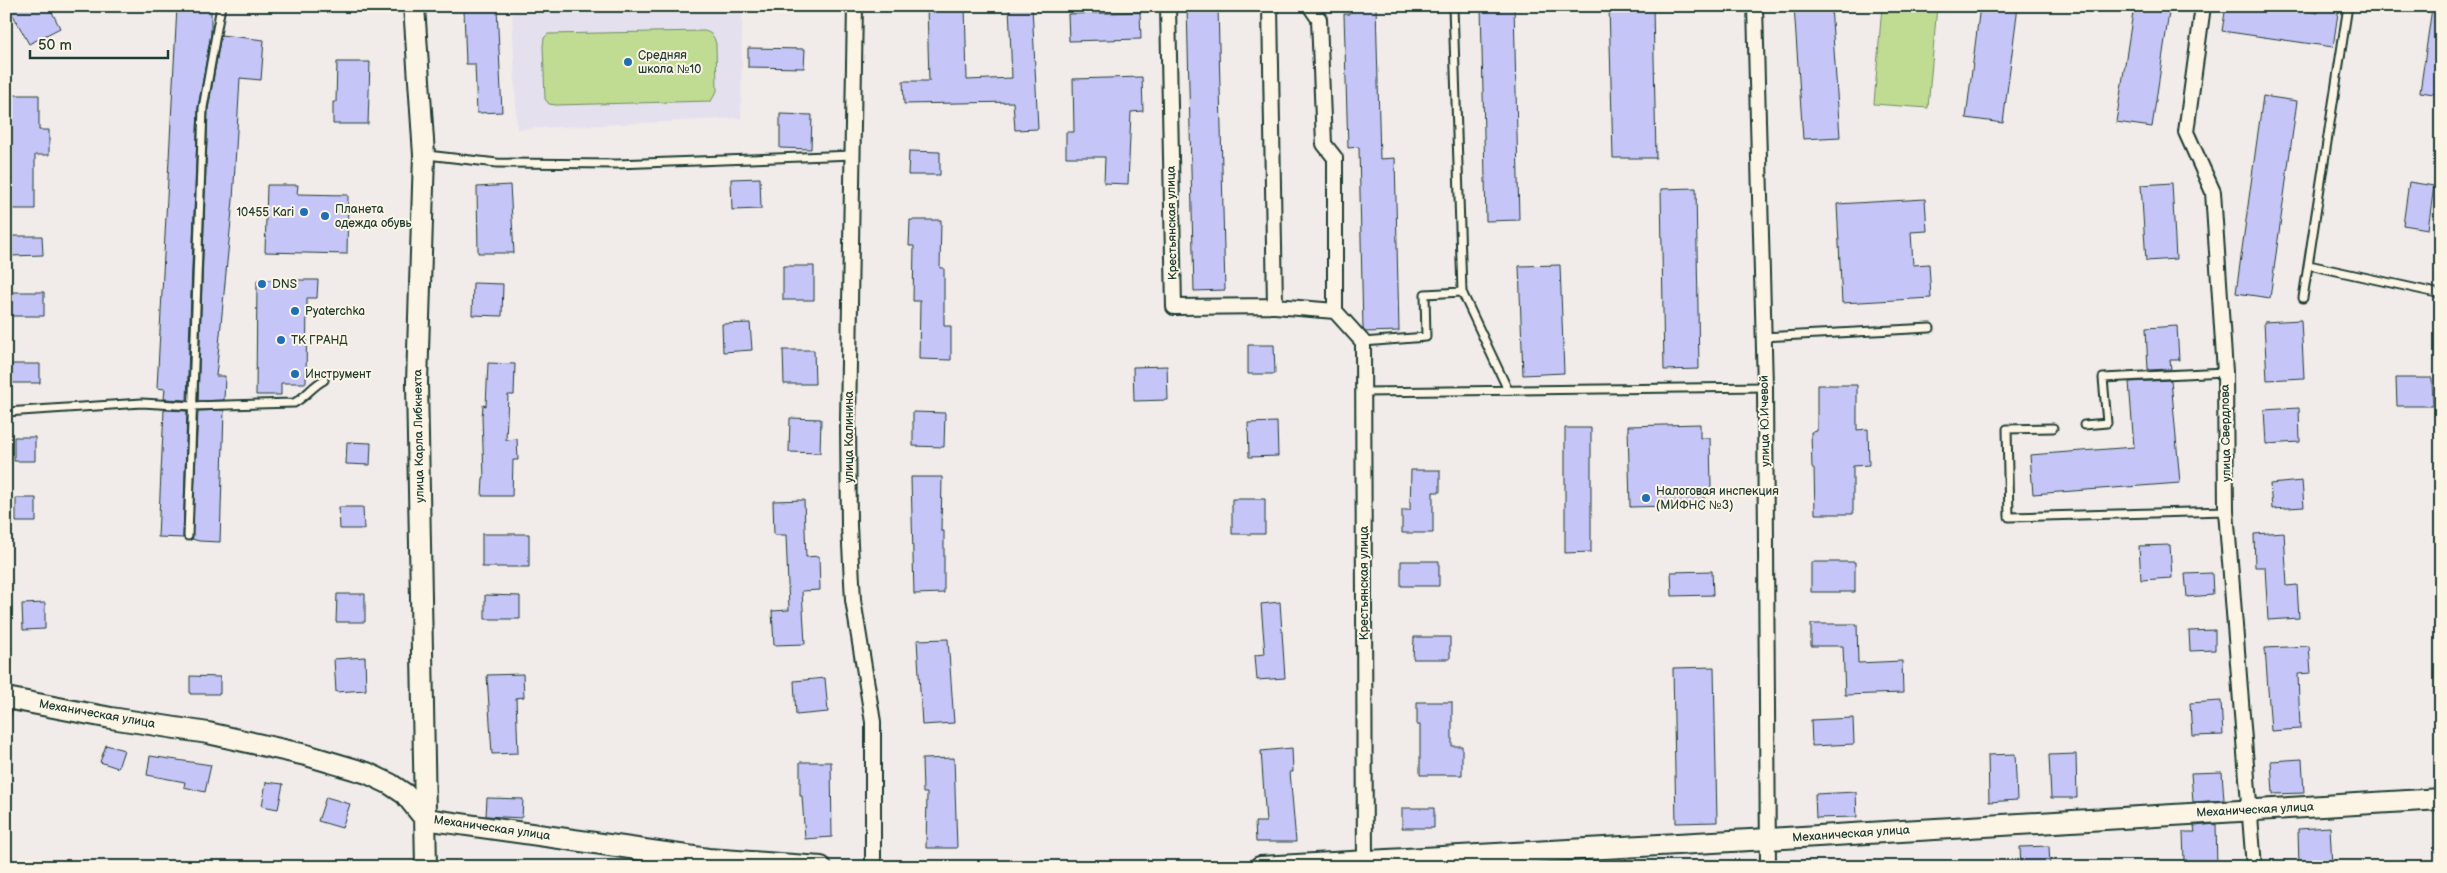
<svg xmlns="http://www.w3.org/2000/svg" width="2447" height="873" font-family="'Balsamiq Sans',sans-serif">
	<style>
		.built { fill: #e4e0ed }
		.green { fill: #c0dc93; stroke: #708c64 }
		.building { fill: #c6c5f7; stroke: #1f3d34 }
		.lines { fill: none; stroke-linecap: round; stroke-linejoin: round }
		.lane-casing { stroke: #1f3d34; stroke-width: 11 }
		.street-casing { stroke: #1f3d34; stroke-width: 18 }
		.secondary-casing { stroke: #1f3d34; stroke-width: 24 }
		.lane { stroke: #fcf5e5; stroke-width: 7 }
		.street { stroke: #fcf5e5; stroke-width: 14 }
		.secondary { stroke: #fcf5e5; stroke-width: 20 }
		.poi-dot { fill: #1f6fb2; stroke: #fcf5e5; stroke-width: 2 }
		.labels { text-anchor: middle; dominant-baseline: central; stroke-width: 4; stroke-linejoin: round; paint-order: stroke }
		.poi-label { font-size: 12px; fill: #1f3d34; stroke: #fcf5e5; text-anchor: start }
		.street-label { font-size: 12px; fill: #1f3d34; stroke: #fcf5e5 }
	</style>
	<rect width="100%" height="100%" fill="#f1ebe9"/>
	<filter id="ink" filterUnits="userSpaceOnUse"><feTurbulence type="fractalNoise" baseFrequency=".02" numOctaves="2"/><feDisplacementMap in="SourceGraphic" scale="10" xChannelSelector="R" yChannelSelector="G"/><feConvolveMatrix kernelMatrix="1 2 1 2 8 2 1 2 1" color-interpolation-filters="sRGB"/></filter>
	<g filter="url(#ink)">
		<path class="built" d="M512,6h230l-1,112 -224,11z"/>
		<path class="green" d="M1882,6h55l-9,102 -54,-4z
			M704,31c8,2 10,5 12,13l1,47 -6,10 -155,4 -7,-1 -4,-5 -2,-53 1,-8 4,-4z"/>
		<path class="building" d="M8,6h41l11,22 -31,16z
			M927,6h38l2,74 45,-2 -3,-72h23l6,123 -23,1 -2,-28 -109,2 -1,-23h26z
			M1187,6h31l7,284 -31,1z
			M1348,6h28l4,153 15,-1 4,173 -34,1 -2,-3 -4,-182 -11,1 -4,-134h5z
			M1481,6h33l5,214 -33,1z
			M1609,6h44l3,152h-43z
			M1794,6h37l9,131 -37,2z
			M1980,6h38l-15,117 -37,-5z
			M2134,6h36l-18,121 -36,-5z
			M2226,6h46l46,7 1,-7h20l-6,41 -111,-16z
			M177,7l34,2v25l-13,74 -11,292 -23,-1 1,-10 -8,-1z
			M497,8l5,104 -25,1 -2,-49h-9l-2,-55z
			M2432,8h9v87l-21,-3z
			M1140,12l1,27 -72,2 -1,-27z
			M221,35l43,5 -3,40 -21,-2 -7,122 -17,176h9l-1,24 -26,1 10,-292z
			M748,48l57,1 -1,19 -56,-1z
			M337,62h33l-2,62h-35v-22h3z
			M1142,77l1,34 -12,1 -3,72 -24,-1 1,-26h-39v-25h8l-1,-53z
			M10,95h29v35h10v25h-14v54h-27z
			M2263,96l34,5 -27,197 -34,-5z
			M780,114l32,1 -1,34 -31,-1z
			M909,151l31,1v23h-32z
			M760,178l1,31 -29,1 -1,-31z
			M2409,182l25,4 -6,43 -25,-4z
			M2172,183l4,76 -30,2 -5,-76z
			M267,185h31l-1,9 51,1 -1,59 -82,-2z
			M510,185l4,68h-36l-1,-66z
			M1696,188l3,181 -35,1 -3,-181z
			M1925,199l2,32 -16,1 2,33 16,-1 2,34 -89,5 -5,-99z
			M910,220h31l-1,48h4v58h7v34l-32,-1 1,-58h-7l1,-55h-5z
			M10,236h32l1,19 -33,1z
			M1560,265l4,108 -41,2 -4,-109z
			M783,266h31v34h-31z
			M257,280h61l-1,18h-10l-1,85h-25v12h-25z
			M473,283l30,1 -1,32 -30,-1z
			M10,292h34v24h-34z
			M2301,320l3,58 -37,2 -3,-58z
			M750,323l2,27 -29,2 -1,-28z
			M2177,326l2,34h-9l1,9 -23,1 -2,-42z
			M1248,345h26l1,29h-27z
			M783,350h31l1,34h-31z
			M488,363l27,1 -1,31h-6l-2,45 11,-1 1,21h-5l-1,36h-30l1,-18h1l-2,-61 1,-12 3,1z
			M10,364h30v19h-30z
			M1167,366l1,34 -34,1 -1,-34z
			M2396,378h36l1,28h-36z
			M2171,380l9,103 -147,11 -3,-39 104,-8 -5,-65z
			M1817,385h40v45l11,-1 1,36 -16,1v48h-38l-1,-46h-2l-1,-36 6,-1z
			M2299,408l1,34 -34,2 -2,-34z
			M164,410l23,1 -4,127 -25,-1z
			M224,410l-4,132 -21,-1 -7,-2 6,-128z
			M913,412l32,1 -1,34 -31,-1z
			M790,418l31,1 -1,34 -31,-1z
			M1277,422l1,34 -29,1 -1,-34z
			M1700,424v14h10l1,51h-7v16l-74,2 -2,-81z
			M1565,428h26v124l-26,1z
			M14,437h21v24h-21z
			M347,442l24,1 -1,22 -24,-1z
			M1411,470h29v22h-7v41h-31v-23h8z
			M911,477h31l-1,54h3v62l-30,1z
			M2302,481l2,26 -32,2 -2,-25z
			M16,498h20v24h-20z
			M1232,499h33v35h-33z
			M804,500l2,57 13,-1 1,34 -18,1 3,53 -31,1 -2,-34 17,-1 -3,-75h-12l-1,-34z
			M339,507h24l1,22h-24z
			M2284,532l3,54 10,-1 2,33 -31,2 -3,-53h-10l-1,-33z
			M482,534h47v33h-47z
			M2170,545l2,33 -31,2 -2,-34z
			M1401,561h38v25h-38z
			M1811,562h44v30h-44z
			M1712,571l1,24 -41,1 -1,-24z
			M2212,573l1,22 -26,2 -2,-23z
			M337,594h28v28h-29z
			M485,595l35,1v23h-35z
			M1280,602l5,76 -28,2 -2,-25 10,-1 -4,-50z
			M45,603v26l-22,1 -1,-26z
			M1811,624h46l1,39 44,-2 1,32 -58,2 -2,-49h-32z
			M2215,630v20l-25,1 -1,-20z
			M1414,637h36v22h-37z
			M948,639l6,84 -32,2 -5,-85z
			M2309,646l2,27 -13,1 2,55 -29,2 -6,-83z
			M365,657l1,33 -30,2 -2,-33z
			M1714,667l3,155 -41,1 -3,-155z
			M523,674l1,23 -8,1 2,55 -26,1 -5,-79z
			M190,676l30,1v17h-30z
			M825,678l3,34 -32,3 -2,-34z
			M2221,701l2,34 -31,1 -2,-33z
			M1417,702h35v44h10v29h-42v-50h-3z
			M1853,718l1,26 -42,2 -1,-26z
			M106,745l18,5 -6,18 -18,-6z
			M1292,748l1,24h-3l6,70h-40l-1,-20h11l-5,-71z
			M2015,754l2,46 -28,2 -1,-47z
			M2076,754l1,44h-26l-2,-43z
			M150,756l61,9 -6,27 -21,-5 1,-5 -38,-7z
			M954,758l3,90h-31l1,-55h-4l-1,-34z
			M2302,759l2,34 -31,1 -2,-33z
			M800,762h31l1,75 -27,2 -3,-43h-2z
			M2222,772l2,28 -31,2 -2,-29z
			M266,782l17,2 -5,25 -16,-3z
			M1856,792l1,25 -41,1 -1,-24z
			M326,797l24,7 -8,24 -24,-7z
			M487,798l36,1 -1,19 -36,-2z
			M1402,808h32v20h-32z
			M2216,824l1,43h-16v-6h-17l-1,-29h12l-1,-6z
			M2330,827l2,40h-33l-1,-38z
			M2049,846l1,21h-29l-1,-20z"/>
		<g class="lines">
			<g class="lane-casing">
				<path id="lane" d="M427,155l70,8 120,1 236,-9
					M2309,265l132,29
					M1462,292l46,98
					M2303,298l45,-292
					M1763,337l167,-9
					M1363,342l63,-5 -1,-43 37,-2 -9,-286
					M1363,392l402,-5
					M6,412l136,-9 50,3 102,-3c12,-6 18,-17 30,-23
					M2084,425l23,-2 -4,-45 122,-6
					M2053,428l-46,1 2,88 217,-6
					M188,536l15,-428 18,-102
					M6,716l1,-15"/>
			</g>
			<g class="street-casing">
				<path id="street" d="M855,6l-7,416 1,104 4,74 20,122v145
					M1168,6l6,301 101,-1 60,5
					M1270,6l5,300
					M1310,6l9,13 5,125 11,14v153l28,31 2,525
					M1755,6l10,381 3,480
					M2203,6l-17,126 27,60 12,180 1,139 28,356"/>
			</g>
			<g class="secondary-casing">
				<path id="secondary" d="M414,6l10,149 -7,228 9,484
					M6,698l105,20 97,15 98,22 61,18 23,11 15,10 20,25 283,40 113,8
					M1260,867l508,-28 673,-40"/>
			</g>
			<use href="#lane" class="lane"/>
			<use href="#street" class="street"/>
			<use href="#secondary" class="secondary"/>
		</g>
	</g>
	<g class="poi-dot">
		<circle cx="628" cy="62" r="5"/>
		<circle cx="304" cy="212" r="5"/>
		<circle cx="325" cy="216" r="5"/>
		<circle cx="262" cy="284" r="5"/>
		<circle cx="295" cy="311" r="5"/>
		<circle cx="281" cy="340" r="5"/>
		<circle cx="295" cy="374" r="5"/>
		<circle cx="1646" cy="498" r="5"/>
	</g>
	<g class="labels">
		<g class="poi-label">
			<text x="638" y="55">Средняя<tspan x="638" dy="14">школа №10</tspan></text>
			<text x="335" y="209">Планета<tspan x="335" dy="14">одежда обувь</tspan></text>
			<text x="294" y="212" text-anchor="end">10455 Kari</text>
			<text x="272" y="284">DNS</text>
			<text x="305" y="311">Pyaterchka</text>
			<text x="291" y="340">ТК ГРАНД</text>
			<text x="305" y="374">Инструмент</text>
			<text x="1656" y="491">Налоговая инспекция<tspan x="1656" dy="14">(МИФНС №3)</tspan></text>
		</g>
		<g class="street-label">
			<text transform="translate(1172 223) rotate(-91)">Крестьянская улица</text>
			<text transform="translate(1765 421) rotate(-91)">улица Ю.Ичевой</text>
			<text transform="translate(2226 433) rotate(-91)">улица Свердлова</text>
			<text transform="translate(419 436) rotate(-91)">улица Карла Либкнехта</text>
			<text transform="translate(849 437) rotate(-90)">улица Калинина</text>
			<text transform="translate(1364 583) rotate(-90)">Крестьянская улица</text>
			<text transform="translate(97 714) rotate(10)">Механическая улица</text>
			<text transform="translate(2255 810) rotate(-3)">Механическая улица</text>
			<text transform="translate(492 828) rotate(8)">Механическая улица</text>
			<text transform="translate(1851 834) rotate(-4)">Механическая улица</text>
		</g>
	</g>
	<rect width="2447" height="873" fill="none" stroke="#fcf5e5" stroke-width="25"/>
	<rect x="12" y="12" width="2422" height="848" fill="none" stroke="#1f3d34" stroke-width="2" filter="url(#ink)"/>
	<path d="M30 50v8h138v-8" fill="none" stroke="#1f3d34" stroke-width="2.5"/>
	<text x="38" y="50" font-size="15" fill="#1f3d34" stroke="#fcf5e5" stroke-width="4" paint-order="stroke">50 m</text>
</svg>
